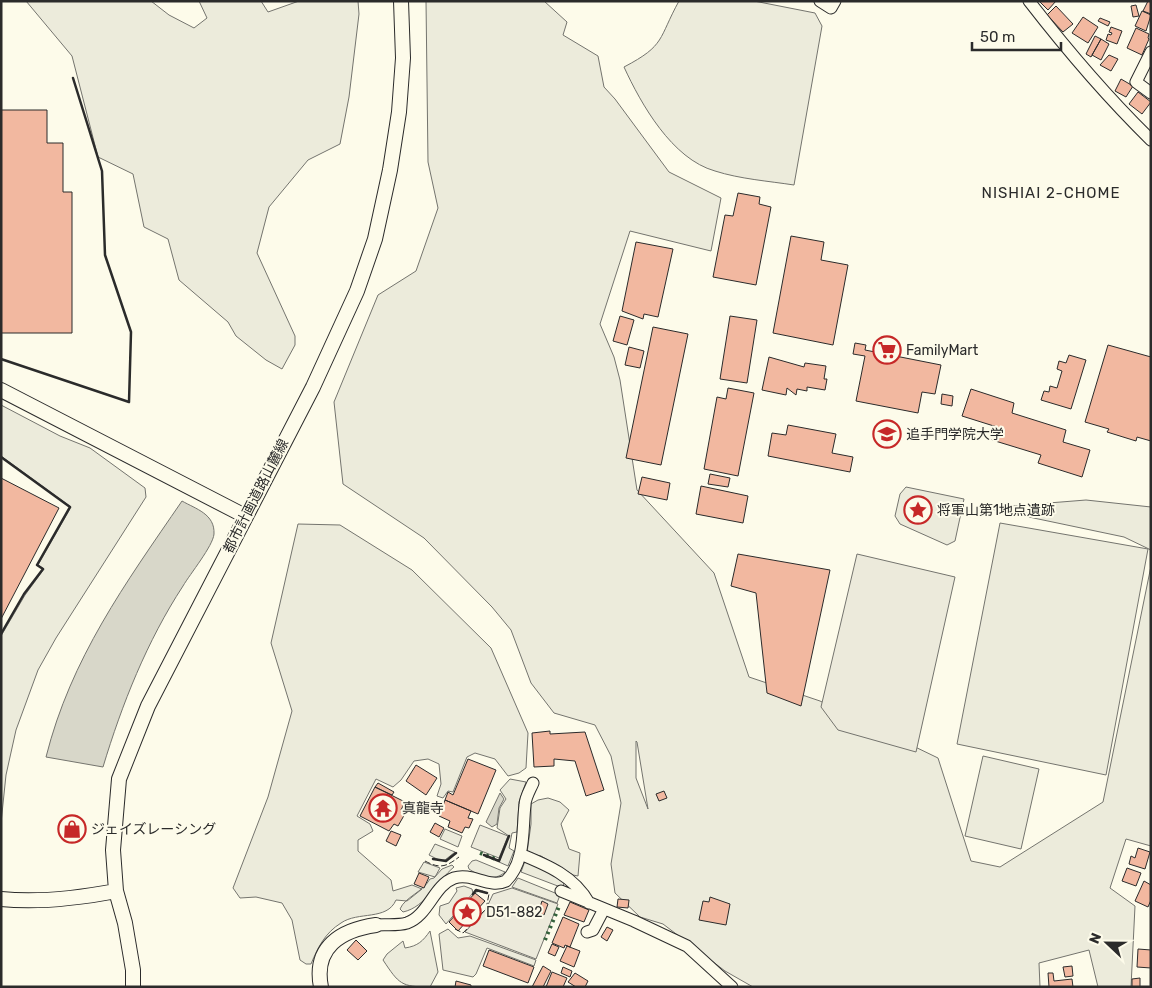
<svg xmlns="http://www.w3.org/2000/svg" width="1152" height="988" font-family="Rubik,'Noto Sans JP',sans-serif">
	<style>
		.green { fill: #ecebdb; stroke: #74746e; fill-rule: evenodd }
		.parking { fill: #eceadb; stroke: #74746e }
		.water { fill: #d8d7c9; stroke: #74746e }
		.building { fill: #f2b8a0; stroke: #2b2b2b }
		.lines { fill: none; stroke-linecap: round; stroke-linejoin: round }
		.minor-casing { stroke: #2b2b2b; stroke-width: 13 }
		.tertiary-casing { stroke: #2b2b2b; stroke-width: 16 }
		.minor { stroke: #fdfbea; stroke-width: 11 }
		.tertiary { stroke: #fdfbea; stroke-width: 14 }
		.hedge { stroke: #34623c; stroke-width: 4; stroke-dasharray: 2.5 4; stroke-linecap: butt }
		.fence { stroke: #2b2b2b; stroke-width: 1; stroke-dasharray: 6 2.5; stroke-linecap: butt }
		.wall { stroke: #2b2b2b; stroke-width: 2.5 }
		.labels { text-anchor: middle; dominant-baseline: central; stroke-width: 4; stroke-linejoin: round; paint-order: stroke }
		.poi-label { font-size: 14px; fill: #2b2b2b; stroke: #fdfbea; text-anchor: start }
		.street-label { font-size: 14px; fill: #2b2b2b; stroke: #fdfbea }
		.neighbourhood-label { font-size: 15px; letter-spacing: 1px; fill: #2b2b2b; stroke: #fdfbea }
	</style>
	<rect width="100%" height="100%" fill="#fdfbea"/>
	<path class="green" d="M26,1h125l18,14 25,13 13,-10 -8,-17h62l7,11 31,-11h59l1,13 -10,83 -9,47 -32,16 -39,47 -12,46 38,83v9l-13,24 -16,-9 -30,-24 -8,-14 -49,-42 -11,-41 -24,-12 -11,-53 -35,-17 -26,-101z
		M426,1h118l23,21 -4,13 35,21 6,31 11,12 54,73 52,26 -10,53 -81,-20 -30,93 14,33 6,23 17,110 77,83 35,104 71,24 118,57 33,103 29,6 103,-65 48,-236v280l-25,-7 -16,49 25,18 -4,81h-33l-9,-37 -50,13 1,24h-287l-28,-16 -62,-47 -23,-7 -25,-24 -4,-29 10,-61 -10,-47 -16,-31 -41,-12 -23,-30 -20,-53 -19,-23 -68,-69 -81,-54 -9,-82 44,-107 38,-24 22,-63 -10,-46zM636,741l1,1 11,67 -12,-31z
		M679,1h75l61,12 7,13 -28,159c-26,-4 -54,-6 -79,-14 -43,-12 -74,-67 -91,-104 42,-22 34,-28 55,-66z
		M1,405l59,31 30,12 55,40 1,9 -90,141 -18,32 -22,60 -10,45 -5,48v-187l24,-41 19,-26 -6,-4 33,-58 -70,-51z
		M906,487l58,12 -9,42 -8,4 -47,-21 -5,-8 5,-22z
		M1086,500l65,7v43l-27,-13 -138,-29z
		M1000,523l148,26 -42,226 -149,-31z
		M298,524l42,1 72,45 79,78 37,85 -2,35 -7,5 -11,3 -13,-17 -20,-6 -8,4 -14,35 -5,-1 -5,7 -6,-2 4,-12 -2,-20 -11,-5 -14,2 -13,19 -8,7 -17,-8 -19,37 13,8 3,7 -15,9v11l33,29 2,11 19,-6 10,4 -15,12 -11,-1c-9,21 -38,11 -55,23 -16,10 -23,24 -30,41h-5l-6,-4 -8,-40 -10,-17 -26,-6 -16,1 -7,-10 35,-91 24,-86 -21,-68z
		M983,756l56,13 -18,80 -56,-13z
		M510,779l16,3 -7,20 -2,30 -5,1 -3,15 5,3 -6,15 -9,-4 10,-26 -12,-8 3,-20 6,-9 -6,-9z
		M548,798l12,4 9,8 -8,14 8,25 11,4 -2,23 -5,-1 -32,-19 -14,-3 4,-29v-20l7,-4z
		M445,829l17,7 -4,11 -18,-8z
		M435,844l20,8 -10,8h-6l-10,-5z
		M476,860l29,12c-10,10 -26,4 -36,-3l-1,-3 4,-5z
		M525,861l21,8 18,13 -1,6 -42,-16z
		M424,862l16,6 -5,9 -17,-5z
		M452,865l2,2c-17,14 -28,40 -51,45l-3,-3c5,-12 23,-17 30,-30l4,-1 8,-9z
		M518,878l42,17 -3,8 -45,-16z
		M464,886l8,3 1,4 -27,31 -7,-9 1,-9 9,-3 8,-12 -1,-3z
		M448,929l10,9 12,-2 66,24 -2,6 -47,-18 -11,26 -3,3 -30,-7 -4,-36z
		M430,931l8,41 -8,15c-29,0 -31,-3 -47,-27l4,-6 16,-13 2,7c13,-2 18,-7 25,-17z"/>
	<path class="parking" d="M857,554l98,23 -39,175 -78,-22 -17,-23z
		M480,825l28,11 -9,22 -28,-11z
		M512,888l46,16 -22,55 -71,-27 21,-23 7,-15z"/>
	<path class="water" d="M182,501c14,8 33,13 32,33 -1,12 -24,40 -31,52 -36,55 -61,118 -80,181l-57,-10c25,-99 79,-173 136,-256z
		M500,793l4,6 -5,9 -2,16 -5,3 -6,-5z"/>
	<path class="building" d="M1039,1h17l-8,9z
		M1148,1h3v13l-8,-3z
		M1136,5l3,11 -6,1 -2,-11z
		M1056,6l17,18 -10,8 -16,-17z
		M1142,11l9,4 -5,16 -11,-5z
		M1083,17l15,10 -10,16 -16,-10z
		M1100,18l10,4 -2,4 -10,-5z
		M1111,27l11,4 -5,13 -11,-4 2,-6 3,1 1,-2 -3,-1z
		M1136,28l13,6 -1,4 1,1 -7,16 -15,-7z
		M1095,36l6,3 -10,18 -5,-3z
		M1101,39l8,5 -8,16 -9,-5z
		M1109,55l9,4 -7,12 -11,-6z
		M1121,79l12,7 -7,11 -11,-6z
		M1138,92l13,10 -9,12 -13,-10z
		M1,110h46v33h16v49h9v141h-71z
		M738,193l22,4 -1,7 12,3 -15,78 -43,-8 12,-62 8,1z
		M791,236l33,6 -3,18 27,5 -15,80 -60,-12z
		M636,242l37,7 -15,68 -14,-3 -1,5 -21,-8z
		M620,316l14,4 -7,25 -14,-4z
		M730,316l27,4 -10,63 -27,-4z
		M653,327l35,7 -27,131 -35,-7z
		M855,343l11,2 -1,5 76,15 -6,29 -13,-2 -4,21 -62,-12 9,-45 -12,-2z
		M1108,345l43,12v84l-14,-4 -1,4 -29,-9 2,-3 -24,-7z
		M629,347l15,4 -4,17 -15,-3z
		M1069,355l17,5 -15,49 -30,-9 3,-9 5,1 1,-6 7,2 5,-17 -5,-2 2,-8 7,2z
		M769,357l35,10 1,-4 21,3 -2,13h3l-2,11 -18,-3v4l-10,-2 -1,6 -9,-7 -1,7 -24,-5z
		M728,388l26,5 -16,83 -34,-7 13,-72 9,2z
		M971,389l43,14 -2,10 54,17 -3,12 27,8 -8,27 -44,-14 3,-8 -49,-15 5,-13 -35,-11z
		M942,394l11,2 -1,10 -11,-2z
		M788,425l48,9 -4,19 21,4 -3,15 -82,-16 4,-23 14,2z
		M710,474l20,4 -2,9 -20,-3z
		M642,477l28,6 -3,17 -29,-6z
		M1,478l58,30 -58,111z
		M701,486l47,10 -5,27 -47,-9z
		M738,554l92,16 -29,136 -34,-13 -11,-100 -25,-7z
		M550,731v3l35,-2 19,58 -18,6 -11,-35 -21,-2v7l-20,1 -2,-34z
		M468,759l28,11 -18,44 -33,-14 3,-8 5,3z
		M416,765l21,13 -11,17 -20,-14z
		M378,783l16,9 -2,3 -17,-8z
		M375,787l30,15 -4,8 5,2 -8,14 -4,-2 -5,7 -29,-15z
		M664,791l3,7 -8,3 -3,-7z
		M445,800l26,11 -3,7 5,1 -4,9 -4,-1 -3,6 -14,-6 2,-6 -11,-5z
		M435,823l9,5 -5,9 -9,-5z
		M391,831l10,4 -5,11 -10,-5z
		M1138,848l12,4 -5,17 -16,-5 2,-8 4,2z
		M1127,868l14,5 -5,13 -14,-5z
		M419,873l10,4 -5,11 -10,-4z
		M1144,881l7,4v15l-3,7 -13,-6z
		M475,893l10,8 -27,30 -9,-9z
		M710,897l20,7 -4,21 -27,-5 4,-19 6,1z
		M618,899l11,1 -1,8 -11,-1z
		M542,901l6,3 -4,11 -6,-2z
		M570,902l19,8 -5,12 -20,-7z
		M563,917l16,7 -9,23 -5,-2 -1,3 -12,-5z
		M607,927l6,3 -6,11 -6,-4z
		M356,940l11,11 -9,9 -11,-10z
		M552,944l7,3 -4,9 -7,-3z
		M567,946l13,5 -6,16 -14,-6z
		M1138,949l13,1v18l-14,-1z
		M489,950l45,17 -6,16 -45,-17z
		M543,966l8,5 -8,16h-11z
		M1072,966l1,10 -8,1 -2,-10z
		M563,967l9,4 -2,6 -9,-4z
		M552,972l15,6 -4,9h-17z
		M575,973l13,8 -3,6h-9l-8,-5z
		M1048,973h5l1,8 18,-2 1,8h-24z
		M1140,978v9h-8v-8z
		M456,981l15,4v2h-16z"/>
	<g class="lines">
		<g class="minor-casing">
			<path id="minor" d="M820,1l11,7 4,-7
				M1029,1c38,49 77,95 122,139
				M1151,52l-15,30 15,11
				M520,854c27,11 54,22 69,49
				M561,891l73,30 53,25 45,41
				M376,925c9,-1 21,1 31,-2 21,-7 27,-38 47,-45 18,-6 35,11 52,3 20,-20 16,-51 19,-76 0,-7 5,-15 8,-22
				M587,932l6,-2 11,-21"/>
		</g>
		<g class="tertiary-casing">
			<path id="tertiary" d="M1,390l244,126
				M1,899c38,4 78,-1 115,-8
				M133,987v-17l-8,-47 -9,-32 -3,-41 6,-71 29,-73 165,-319 44,-96 18,-52 15,-69 9,-58 4,-54 -2,-57
				M321,987c-8,-40 20,-57 55,-62"/>
		</g>
		<use href="#minor" class="minor"/>
		<use href="#tertiary" class="tertiary"/>
		<path class="hedge" d="M480,853l18,7
			M545,940l15,-36"/>
		<path class="fence" d="M425,861c15,8 21,6 34,-4
			M455,929l8,4 23,-24 3,-15 -7,-3 -7,1"/>
		<path class="wall" d="M1,359l128,43 2,-70 -26,-77 -3,-84 -29,-93
			M1,457l69,50 -33,58 6,4 -19,25 -23,40
			M484,855l15,6 10,-25
			M433,859l13,2 10,-8
			M473,894l3,-4 11,3"/>
	</g>
	<defs>
		<g id="supermarket-ring" transform="scale(1.4375)"><circle r="9.5" fill="#fdfbea" stroke="#c62828" stroke-width="1.5"/><path d="M-6-5.5h2.5l.6 2H6L4.5 2H-2.5L-4.4-4H-6ZM-1.5 3.2a1.3 1.3 0 1 0 .1 0ZM3 3.2a1.3 1.3 0 1 0 .1 0Z" fill="#c62828"/></g>
		<g id="university-ring" transform="scale(1.4375)"><circle r="9.5" fill="#fdfbea" stroke="#c62828" stroke-width="1.5"/><path d="M0-5L7-2L0 1L-7-2ZM-4 1L0 2.5L4 1V4Q0 6-4 4Z" fill="#c62828"/></g>
		<g id="sight-ring" transform="scale(1.4375)"><circle r="9.5" fill="#fdfbea" stroke="#c62828" stroke-width="1.5"/><path d="M0-6L1.8-2.2L6-1.7L2.9 1.2L3.7 5.4L0 3.3L-3.7 5.4L-2.9 1.2L-6-1.7L-1.8-2.2Z" fill="#c62828"/></g>
		<g id="temple-ring" transform="scale(1.4375)"><circle r="9.5" fill="#fdfbea" stroke="#c62828" stroke-width="1.5"/><path d="M0-6L5-2H3V0L6.5 2.5H4V6H1.5V3h-3V6H-4V2.5H-6.5L-3 0V-2H-5Z" fill="#c62828"/></g>
		<g id="shop-ring" transform="scale(1.4375)"><circle r="9.5" fill="#fdfbea" stroke="#c62828" stroke-width="1.5"/><path d="M-5-2.5h2.3a2.7 3.5 0 0 1 5.4 0H5L5.5 6h-11ZM-1.5-2.5h3a1.5 2.3 0 0 0-3 0Z" fill="#c62828"/></g>
	</defs>
	<g fill-rule="evenodd">
		<use href="#supermarket-ring" x="887" y="350"/>
		<use href="#university-ring" x="887" y="434"/>
		<use href="#sight-ring" x="918" y="510"/>
		<use href="#temple-ring" x="383" y="808"/>
		<use href="#shop-ring" x="72" y="829"/>
		<use href="#sight-ring" x="467" y="912"/>
	</g>
	<g class="labels">
		<g class="poi-label">
			<text x="906" y="350">FamilyMart</text>
			<text x="906" y="434">追手門学院大学</text>
			<text x="937" y="510">将軍山第1地点遺跡</text>
			<text x="402" y="808">真龍寺</text>
			<text x="91" y="829">ジェイズレーシング</text>
			<text x="486" y="912">D51-882</text>
		</g>
		<g class="street-label">
			<text transform="translate(256 496) rotate(-63)">都市計画道路山麓線</text>
		</g>
		<g class="neighbourhood-label">
			<text x="1051" y="193">NISHIAI 2-CHOME</text>
		</g>
	</g>
	<rect width="1152" height="988" fill="none" stroke="#2b2b2b" stroke-width="5"/>
	<g transform="translate(1107 943) rotate(292)" stroke="#fdfbea" stroke-width="4" paint-order="stroke">
	<path d="M0-4L9 19L0 12L-9 19Z" fill="#2b2b2b"/>
	<text y="-8" font-size="14" font-weight="bold" text-anchor="middle" fill="#2b2b2b">N</text>
	</g>
	<path d="M972 42v8h89v-8" fill="none" stroke="#2b2b2b" stroke-width="2.5"/>
	<text x="980" y="42" font-size="15" fill="#2b2b2b" stroke="#fdfbea" stroke-width="4" paint-order="stroke">50 m</text>
</svg>
